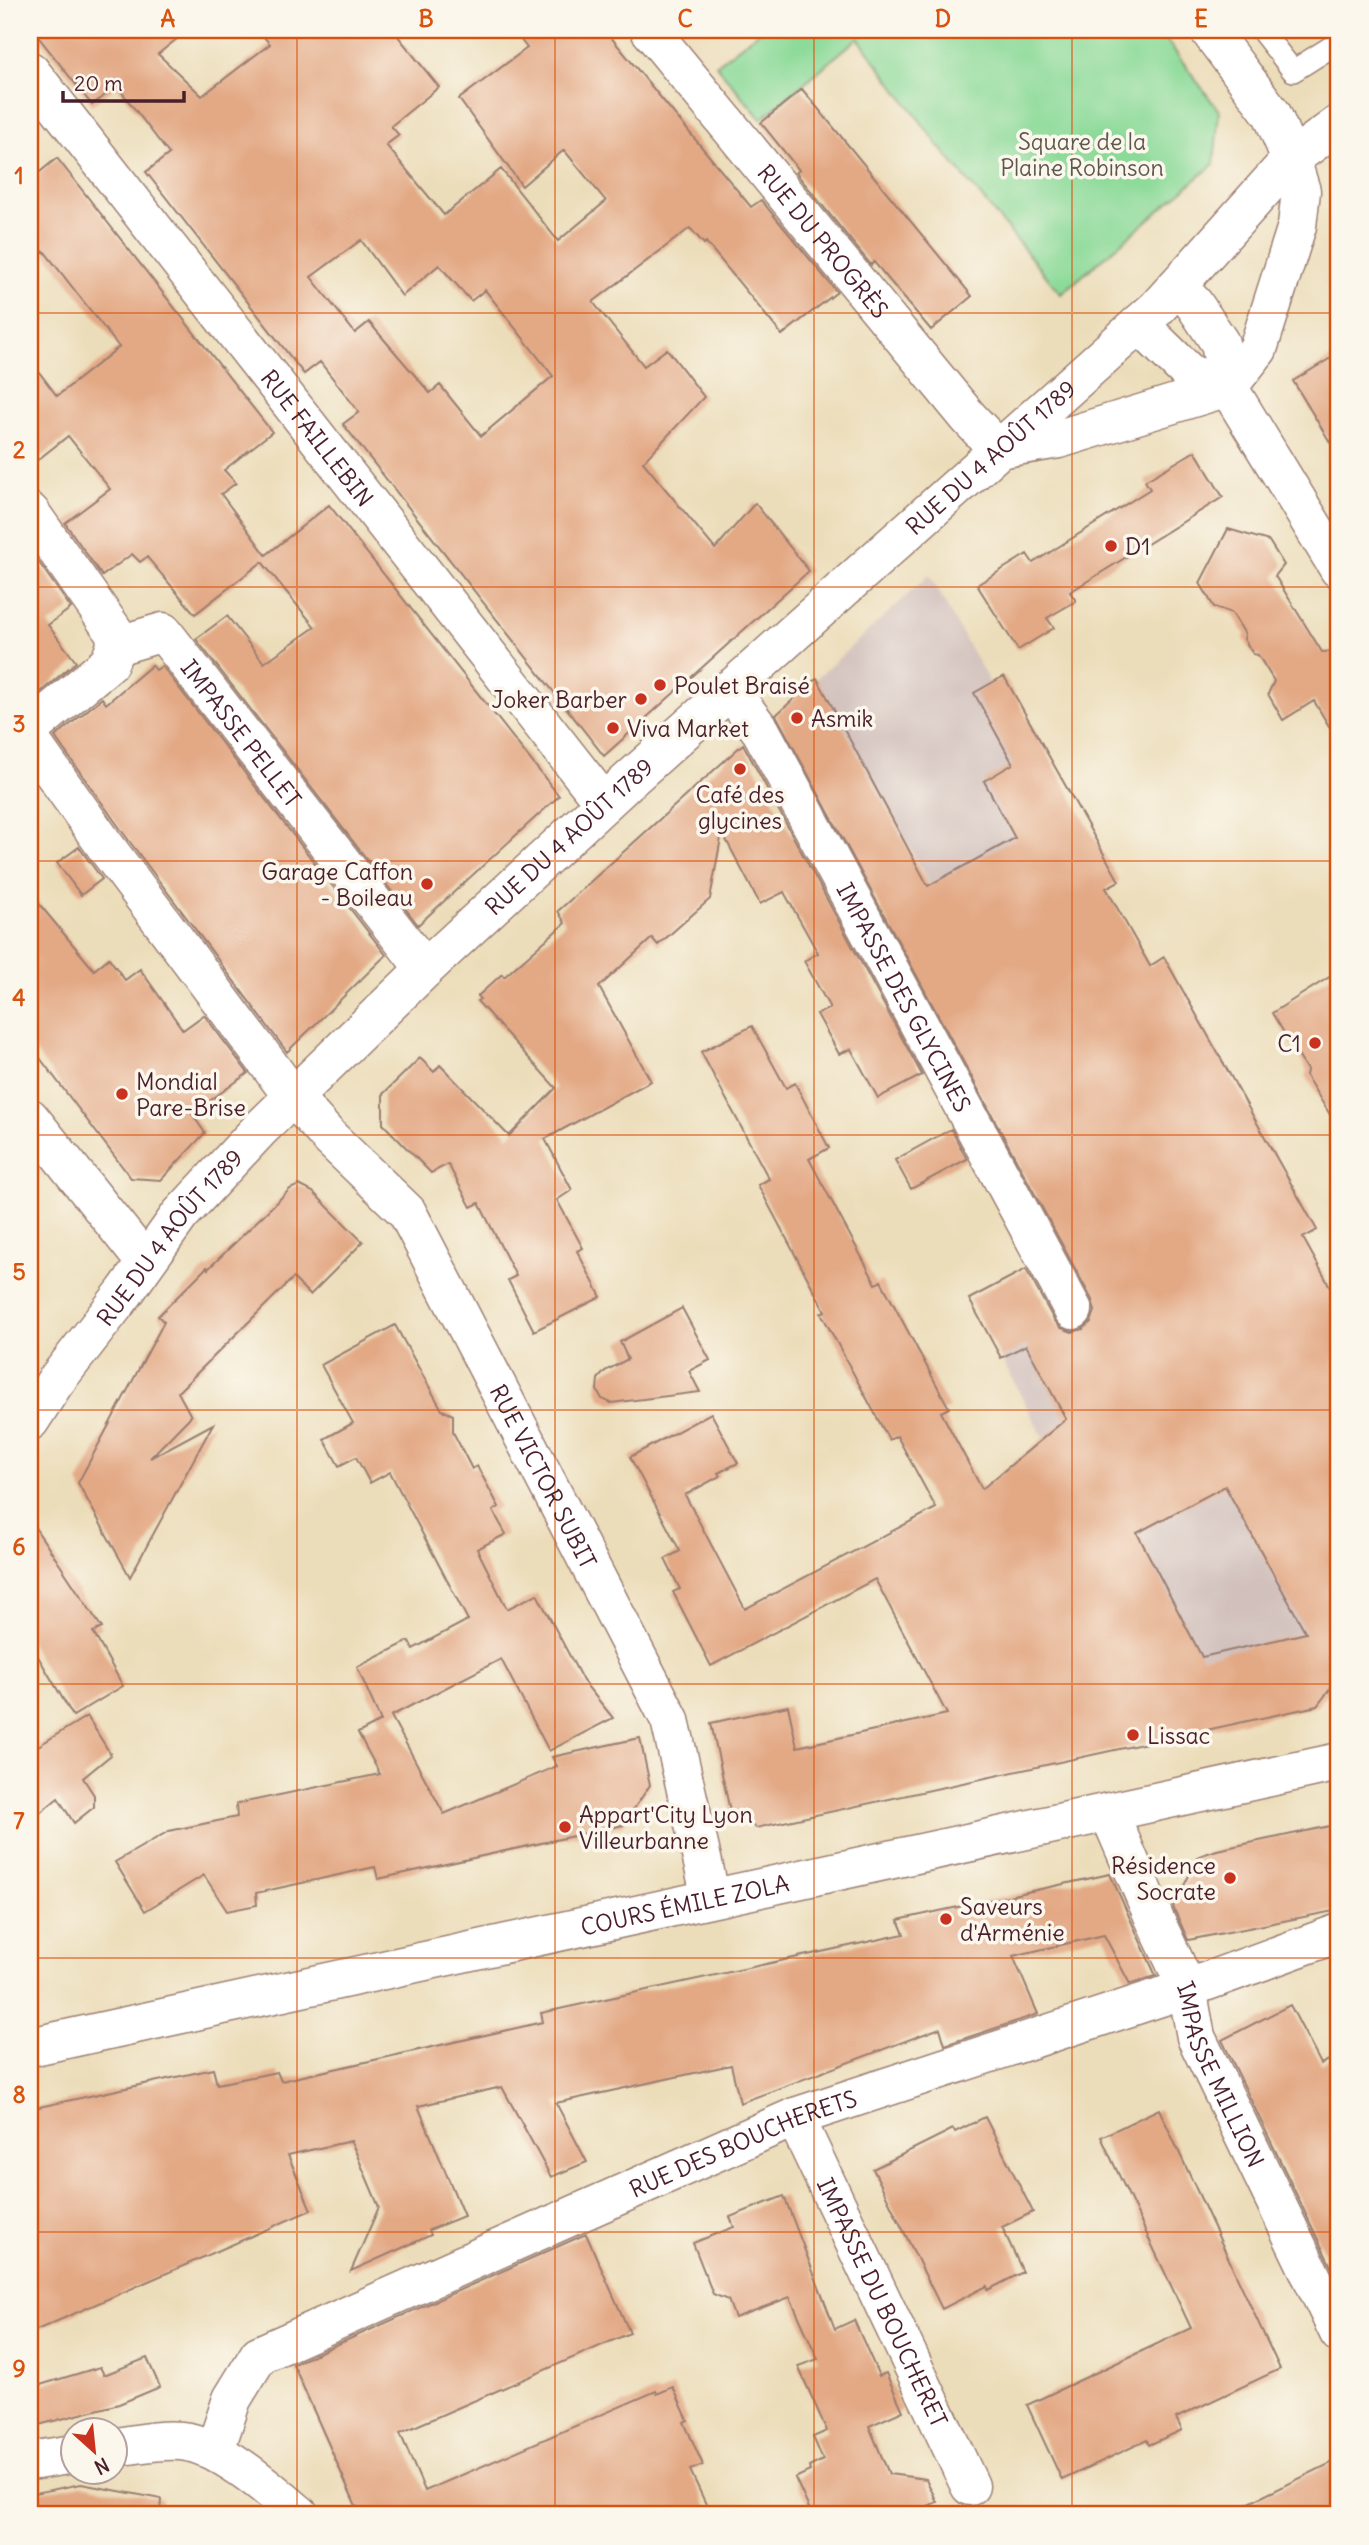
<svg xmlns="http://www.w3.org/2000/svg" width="1369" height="2545" font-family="Delius,sans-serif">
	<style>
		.industrial { fill: #d1c0bc }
		.green { fill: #8cda99; stroke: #6b7c62; stroke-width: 2 }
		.building { fill: #e3a985; fill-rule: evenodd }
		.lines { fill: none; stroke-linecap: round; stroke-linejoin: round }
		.service-casing { stroke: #9b7e72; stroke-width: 24 }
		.minor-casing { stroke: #9b7e72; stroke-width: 41 }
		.tertiary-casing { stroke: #9b7e72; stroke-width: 41 }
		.secondary-casing { stroke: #9b7e72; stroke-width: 41 }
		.primary-casing { stroke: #9b7e72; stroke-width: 41 }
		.service { stroke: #fff; stroke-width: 21 }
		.minor { stroke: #fff; stroke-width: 38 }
		.tertiary { stroke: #fff; stroke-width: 38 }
		.secondary { stroke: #fff; stroke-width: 38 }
		.primary { stroke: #fff; stroke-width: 38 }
		.grid { fill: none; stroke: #d8530f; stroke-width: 2; stroke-opacity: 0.55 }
		.poi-dot { fill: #c8321e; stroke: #fbf7ec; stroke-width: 2.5 }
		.labels { text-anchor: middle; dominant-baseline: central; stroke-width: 7; stroke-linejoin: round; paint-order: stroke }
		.park-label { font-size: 23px; fill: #5e574c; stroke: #fbf7ec }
		.street-label { font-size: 23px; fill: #4a1f2b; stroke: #fbf7ec }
		.poi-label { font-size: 23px; fill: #4a1f2b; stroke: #fbf7ec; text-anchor: start }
		.neatline { fill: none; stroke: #d8530f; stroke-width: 2.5 }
		.grid-label { font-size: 23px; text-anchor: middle; font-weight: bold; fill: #d8530f }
	</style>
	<rect width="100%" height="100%" fill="#fbf7ec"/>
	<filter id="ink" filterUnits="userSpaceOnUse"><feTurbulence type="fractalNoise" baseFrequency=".0143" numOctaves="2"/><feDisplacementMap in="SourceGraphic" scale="14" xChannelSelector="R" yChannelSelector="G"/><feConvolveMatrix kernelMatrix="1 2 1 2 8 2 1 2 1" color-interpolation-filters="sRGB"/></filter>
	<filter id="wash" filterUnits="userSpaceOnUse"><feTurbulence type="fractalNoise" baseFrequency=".00686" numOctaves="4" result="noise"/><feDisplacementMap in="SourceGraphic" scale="28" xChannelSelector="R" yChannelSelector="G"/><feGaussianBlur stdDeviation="1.57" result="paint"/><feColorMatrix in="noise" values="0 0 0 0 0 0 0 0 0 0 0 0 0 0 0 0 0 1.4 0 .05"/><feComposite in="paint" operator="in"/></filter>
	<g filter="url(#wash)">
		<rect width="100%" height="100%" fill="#ecddba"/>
		<path class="industrial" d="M929,575l410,728v324l-175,38 -163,-307 144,-78 -328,-602z"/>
		<path class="green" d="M761,30h398l60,81 -5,53 -153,130 -122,-148 -81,-108 -97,81 -45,-54z"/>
		<g id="blocks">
			<path class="building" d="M33,30h155l-30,24 44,42 68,-52 -12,-14h135l46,57 -48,39 8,9 -13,10 58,70 57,-46 57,72 48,-40 -42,-51 -42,36 -63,-87 68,-51 -14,-18h92l146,177 10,-7 76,92 -55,43 -76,-93 -2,2 -14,-16 -97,74 51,64 23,-17 37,48 -61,65 72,87 40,-46 54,68 -205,185 -261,-332 16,-12 -39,-50 -16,12 -158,-202 23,-18 -52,-68 -25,19zM361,240l41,56 37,-31 32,36 14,-11 68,86 -72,60 -41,-51 -10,8 -61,-71 -14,11 -44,-56z
				M802,89l170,207 -41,34 -57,-68 -3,3 -75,-92 3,-3 -38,-47z
				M57,158l215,274 -48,38 12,13 -15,11 45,61 63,-50 230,291 -141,129 -222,-286 31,-23 37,47 51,-36 -53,-65 -67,52 -48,-57 -7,5 -8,-8 -30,22 -37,-53 45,-34 -42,-53 -38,30v-106l27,36 62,-49 -75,-96 -14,11v-82z
				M1339,353v104l-46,-76z
				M1195,451l28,46 -153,95 6,9 -29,17 7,10 -36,22 -41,-65 50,-31 6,9 117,-74 -5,-8z
				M1228,529l41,12 15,24 -9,11 47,76 17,-1v92l-25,-42 -31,19 -15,-26 6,-13 -16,-26 -5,-1 -9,-15 1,-5 -13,-21 -18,-6 -14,-24z
				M30,550l41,58 -23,17 28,37 -46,39z
				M152,665l4,5 6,-4 224,289 -99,97 -163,-218 -69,-97 47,-39 4,6z
				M1004,676l115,205 -13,7 44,78 14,-9 153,273 -14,8 36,65v390l-5,-9 -17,22 -561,122 -26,-17 -19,-88 77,-17 9,41 150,-33 -72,-135 -164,87 -38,-74 7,-3 -15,-30 15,-8 -50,-94 81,-44 27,50 -20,10 2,3 -35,19 60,114 191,-101 -39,-72 -8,4 -68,-127 4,-2 -67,-126 11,-6 -68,-127 51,-26 34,62 9,-5 34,65 -20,11 67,125 5,-3 68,127 -8,4 41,77 84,-70 -40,-74 -25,13 -32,-59 57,-30 28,51 7,8 11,4 11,-3 8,-7 4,-11 -3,-11 -316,-585 41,-37 111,208 87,-48 -31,-57 29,-17 -39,-71zM1225,1486l81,147 -104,24 -65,-124z
				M743,744l179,331 -44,23 -27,-49 -12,5 -22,-40 13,-6 -26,-47 14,-8 -34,-61 -24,12 -38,-72 -12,67 -52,46 -6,-7 -53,49 52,94 -106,58 27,51 -15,10 26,48 -6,3 24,46 -67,34 -26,-51 8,-4 -37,-73 -8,4 -23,-43 -17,9 -48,-49v-30l37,-36 14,14 6,-7 69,71 47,-48 -79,-87 3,-2 -2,-3 24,-22 2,3 61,-54 -7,-12z
				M79,847l23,32 -21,16 -24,-32z
				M30,893l64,77 15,-12 16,22 15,-11 43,61 21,-15 44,58 -56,41 13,19 -44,47 -30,-2 -101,-133z
				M1339,971v158l-33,-53 1,-6 -35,-57z
				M951,1129l16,30 -56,30 -16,-29z
				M299,1185l14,7 50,50 -53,53 -17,-17 -115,114 13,24 -41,42 63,-34 -83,153 -52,-94 86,-161 -6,-6 49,-49 1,2 82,-80z
				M682,1308l28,52 -21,11 11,21 -89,11 -9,-4 -5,-9 1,-11 7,-8 23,-12 -8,-17z
				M395,1325l47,85 11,5v17l19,37 5,-3 22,41 -6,4 13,23 -29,15 30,60 30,-15 46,87 30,37 -64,33 -48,-92 -110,57 53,98 113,-48 -5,-9 88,-19 10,47 -27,40 -245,54 -3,-12 -119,26 1,12 -30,6 -23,-36 -59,36 -30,-49 54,-31 68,-14 -1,-13 144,-30 -22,-41 23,-12 -24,-54 52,-26 4,8 55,-29 -78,-148 -20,11 -14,-26 -17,9 -15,-27 29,-16 -32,-58z
				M30,1520l72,108 -9,4 30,54 -50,30 -43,-73z
				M87,1716l24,39 -28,23 11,17v12l-20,16 -16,-25 -28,23v-70z
				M1339,1824v86l-151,30 -15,-33 26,-51 18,-6z
				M1110,1874l46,102 -26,8 -26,-49 -91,21 25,58 -93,31 -5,-17 -200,75 -9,-38 -175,38 31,59 -36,15 -49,-90 -84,19 46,110 -35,14 2,5 -80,36 28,-64 -28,-66 -63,14 23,55 -281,123v-224l183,-40 4,15 60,-12 4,9 262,-59 -2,-9 363,-79 -6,-14z
				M1290,2005l31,59 18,-9v228l-117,-243z
				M1159,2109l121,260 -104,49 6,12 -33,15 -2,-5 -85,40 -35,-75 164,-77 -90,-191z
				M985,2117l48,95 -31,15 21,45 -35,18 -1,-4 -45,23 -69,-140 80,-40 2,3z
				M784,2196l51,133 19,-9 25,56 7,-3 17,38 -34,15 20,48 37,5 11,23 -29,13h-96l-17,-37 15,-7 -1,-4 14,-7 -10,-23 14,-6 -29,-65 20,-7 -28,-62 -55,21 -7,-18 -15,-6 -20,-51 41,-16 -4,-10z
				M586,2234l44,99 -230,100 25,58 231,-100 1,3 16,-7 15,33 -4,2 19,43 -13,5 21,45h-351l-67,-151z
				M147,2358l13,29 -41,17 -88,23 -1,-39 70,-21 4,8z
				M1339,2459v56h-114z
				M81,2484l81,15 -1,16h-131v-21z"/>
		</g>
	</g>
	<g filter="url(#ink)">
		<use href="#blocks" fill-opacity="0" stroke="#9b7e72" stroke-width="2"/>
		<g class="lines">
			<g class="service-casing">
				<path id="service" d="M1261,30l32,41 46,-29"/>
			</g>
			<g class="minor-casing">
				<g id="minor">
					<path id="s1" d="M650,30l318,387 30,32 61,-10 169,-52 30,-38 39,-123 4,-35 -10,-32 -19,-45 -63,-84"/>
					<path id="s2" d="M30,71l574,732"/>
					<path d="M1177,286l17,18 26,39 8,44 111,182"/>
					<path d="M1139,324l51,50 38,13"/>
					<path d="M30,512l85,121 1,13 -7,17 -79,66"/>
					<path id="s3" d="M116,646l47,-14 262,337"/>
					<path id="s4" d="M729,689l32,42 312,579"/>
					<path id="s5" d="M30,740l76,107 187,250 37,41 77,74 263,508 41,178"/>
					<path d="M30,1118l115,144"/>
					<path id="s6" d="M1109,1813l46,107 32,68 9,49 143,296"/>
					<path id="s7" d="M795,2117l175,369"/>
					<path id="s8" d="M215,2450l17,-51 27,-44 536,-238 399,-131 145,-53"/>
				</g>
			</g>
			<g class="tertiary-casing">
				<path id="tertiary" d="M116,2447c21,-3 43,-8 65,-6 38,3 90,49 119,74
					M30,2461l44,-7"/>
			</g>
			<g class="secondary-casing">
				<g id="secondary">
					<path id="s9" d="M30,1421l25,-39 70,-90 55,-77 80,-86 165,-160 201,-186 531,-475 134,-149 48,-35"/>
				</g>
			</g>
			<g class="primary-casing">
				<g id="primary">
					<path id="s10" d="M30,2047l1309,-285"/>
				</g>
			</g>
			<use href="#service" class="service"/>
			<use href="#minor" class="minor"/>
			<use href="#tertiary" class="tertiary"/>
			<use href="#secondary" class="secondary"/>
			<use href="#primary" class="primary"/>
		</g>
	</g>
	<path class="grid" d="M297,30v2485M555,30v2485M814,30v2485M1072,30v2485M30,313h1309M30,587h1309M30,861h1309M30,1135h1309M30,1410h1309M30,1684h1309M30,1958h1309M30,2232h1309"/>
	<g class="poi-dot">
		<circle cx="1111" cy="546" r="7"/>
		<circle cx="660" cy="685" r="7"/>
		<circle cx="641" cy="699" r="7"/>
		<circle cx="797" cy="718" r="7"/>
		<circle cx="613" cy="728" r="7"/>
		<circle cx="740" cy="769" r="7"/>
		<circle cx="427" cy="884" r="7"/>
		<circle cx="1315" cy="1043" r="7"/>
		<circle cx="122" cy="1094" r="7"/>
		<circle cx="1133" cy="1735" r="7"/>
		<circle cx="565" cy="1827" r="7"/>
		<circle cx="1230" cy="1878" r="7"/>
		<circle cx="946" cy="1919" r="7"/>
	</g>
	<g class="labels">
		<g class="park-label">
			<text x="1082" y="141">Square de la<tspan x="1082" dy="26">Plaine Robinson</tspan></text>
		</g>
		<g class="street-label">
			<text stroke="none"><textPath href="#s1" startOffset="273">RUE DU PROGRÈS</textPath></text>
			<text stroke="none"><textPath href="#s2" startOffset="466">RUE FAILLEBIN</textPath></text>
			<text stroke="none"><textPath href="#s9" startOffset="1365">RUE DU 4 AOÛT 1789</textPath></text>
			<text stroke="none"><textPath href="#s3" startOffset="177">IMPASSE PELLET</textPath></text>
			<text stroke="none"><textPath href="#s9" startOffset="798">RUE DU 4 AOÛT 1789</textPath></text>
			<text stroke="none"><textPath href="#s4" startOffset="355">IMPASSE DES GLYCINES</textPath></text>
			<text stroke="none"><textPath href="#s9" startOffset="231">RUE DU 4 AOÛT 1789</textPath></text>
			<text stroke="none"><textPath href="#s5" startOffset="903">RUE VICTOR SUBIT</textPath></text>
			<text stroke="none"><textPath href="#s10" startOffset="670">COURS ÉMILE ZOLA</textPath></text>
			<text stroke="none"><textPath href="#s6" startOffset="285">IMPASSE MILLION</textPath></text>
			<text stroke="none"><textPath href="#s8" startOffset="634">RUE DES BOUCHERETS</textPath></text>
			<text stroke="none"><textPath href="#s7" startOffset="205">IMPASSE DU BOUCHERET</textPath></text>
		</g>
		<g class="poi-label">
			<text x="1125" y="546">D1</text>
			<text x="674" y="685">Poulet Braisé</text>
			<text x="627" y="699" text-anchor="end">Joker Barber</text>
			<text x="811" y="718">Asmik</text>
			<text x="627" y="728">Viva Market</text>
			<text x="740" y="794" text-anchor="middle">Café des<tspan x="740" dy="26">glycines</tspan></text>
			<text x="413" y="871" text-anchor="end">Garage Caffon<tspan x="413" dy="26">- Boileau</tspan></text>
			<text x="1301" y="1043" text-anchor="end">C1</text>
			<text x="136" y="1081">Mondial<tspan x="136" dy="26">Pare-Brise</tspan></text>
			<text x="1147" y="1735">Lissac</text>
			<text x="579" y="1814">Appart'City Lyon<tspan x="579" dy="26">Villeurbanne</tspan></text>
			<text x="1216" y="1865" text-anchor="end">Résidence<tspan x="1216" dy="26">Socrate</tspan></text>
			<text x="960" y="1906">Saveurs<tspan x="960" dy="26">d'Arménie</tspan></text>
		</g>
	</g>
	<rect width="1369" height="2545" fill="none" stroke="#fbf7ec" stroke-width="77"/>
	<g transform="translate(94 2451) rotate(153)"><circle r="33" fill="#fbf7ec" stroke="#b4a19f" stroke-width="2"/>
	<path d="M0-5L12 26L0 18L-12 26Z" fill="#c8321e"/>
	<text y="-10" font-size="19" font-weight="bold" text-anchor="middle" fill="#4a1f2b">N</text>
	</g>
	<path d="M63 91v10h121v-10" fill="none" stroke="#4a1f2b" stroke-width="3.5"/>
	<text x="74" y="91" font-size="21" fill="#4a1f2b" stroke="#fbf7ec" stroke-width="5" paint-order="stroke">20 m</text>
	<rect x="38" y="38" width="1292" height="2468" class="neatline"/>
	<g class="grid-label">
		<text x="168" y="27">A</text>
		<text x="426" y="27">B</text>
		<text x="685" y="27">C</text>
		<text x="943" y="27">D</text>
		<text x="1201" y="27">E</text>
		<text x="19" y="184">1</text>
		<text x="19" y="458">2</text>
		<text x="19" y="732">3</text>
		<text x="19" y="1006">4</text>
		<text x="19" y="1280">5</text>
		<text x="19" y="1555">6</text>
		<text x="19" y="1829">7</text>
		<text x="19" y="2103">8</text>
		<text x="19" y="2377">9</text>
	</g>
</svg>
